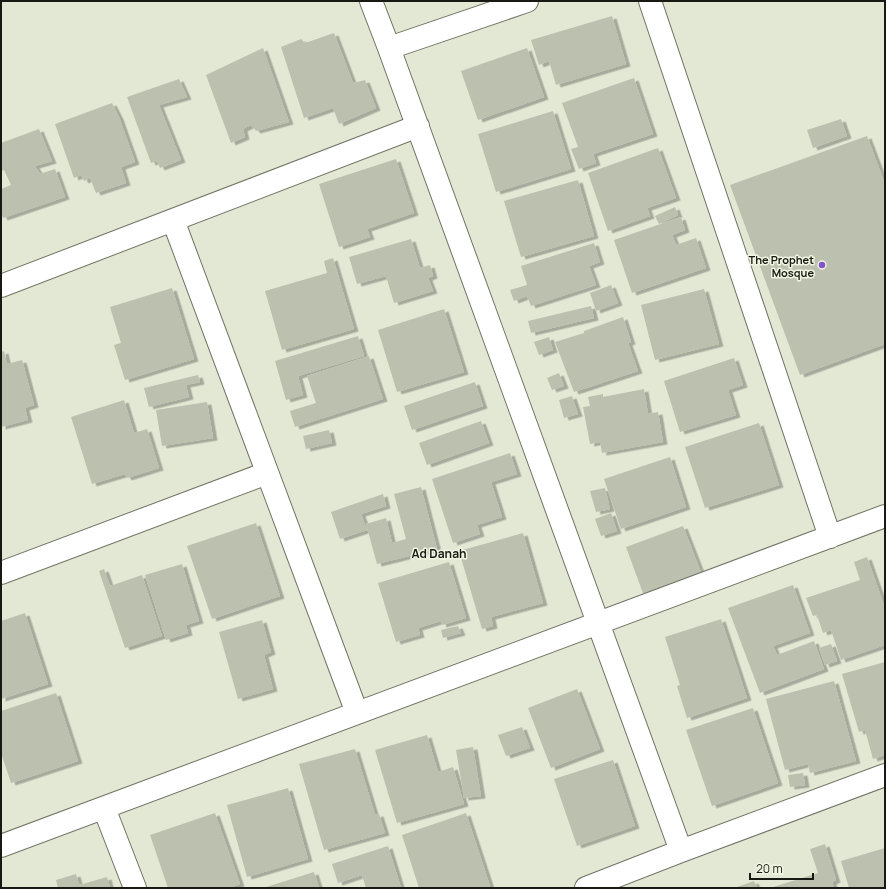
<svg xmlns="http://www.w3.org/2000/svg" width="886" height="889" font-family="Manrope,sans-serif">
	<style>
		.building { fill: #bcc0ae; filter: url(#shadow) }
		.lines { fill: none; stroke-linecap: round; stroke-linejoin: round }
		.street-casing { stroke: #707463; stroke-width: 24 }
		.street { stroke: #fff; stroke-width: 22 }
		.poi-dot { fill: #8355cd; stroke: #f0f5e2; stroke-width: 1.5 }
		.labels { text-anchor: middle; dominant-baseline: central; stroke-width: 3; stroke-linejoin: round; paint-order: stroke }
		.poi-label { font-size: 11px; font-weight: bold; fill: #181913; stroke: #f0f5e2; text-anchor: end }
		.neighbourhood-label { font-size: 12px; font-weight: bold; fill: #181913; stroke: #f0f5e2 }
	</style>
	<defs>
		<filter id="shadow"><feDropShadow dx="4.5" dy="2.5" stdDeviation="0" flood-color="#0004"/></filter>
	</defs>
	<rect width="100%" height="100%" fill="#e3e8d5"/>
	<path class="building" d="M612,16l14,48 -70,21 -7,-24 -10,4 -8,-25z
		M334,33l19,50 12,-3 11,28 -37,16 -6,-16 -29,10 -23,-71 20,-8 4,4z
		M263,48l26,74 -33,9 -5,-6 -8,4 2,8 -14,6 -25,-68z
		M527,48l17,49 -66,23 -17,-49z
		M634,78l19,56 -60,20 3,9 -17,6 -8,-20 7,-2 -16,-44z
		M179,79l8,18 -28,8 22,55 -21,8 -3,-7 -6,2 -24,-66z
		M112,103l7,14 16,45 -14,5 5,16 -30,10 -6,-15 -6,3 -3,-6 -7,3 -19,-54z
		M553,111l18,58 -75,23 -18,-58z
		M841,119l6,17 -34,12 -6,-18z
		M39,129l13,32 -17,5 5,8 15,-5 10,28 -62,21 -2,-5v-24l10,-4 -7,-15 -3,1v-28z
		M867,136l18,48v160l-85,31 -70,-190z
		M658,148l18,50 -29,10 3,8 -42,15 -20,-58z
		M396,159l18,54 -47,16 3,8 -31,10 -20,-63z
		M578,180l16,56 -73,21 -17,-56z
		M675,207l3,8 -19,9 -4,-8z
		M681,217l4,13 -13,5 4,10 20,-7 10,30 -74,25 -18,-53z
		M411,239l9,29 10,-3 3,11 -5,2 5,13 -39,12 -8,-27 -29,8 -8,-27z
		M594,243l6,19 -11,4 7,19 -65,21 -4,-10 -13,5 -4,-11 17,-5 -6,-19z
		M333,258l21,71 -72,21 -17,-59 62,-18 -3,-12z
		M611,285l7,18 -22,8 -6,-18z
		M172,288l22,71 -69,21 -11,-35 7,-2 -11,-36z
		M704,289l15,55 -64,16 -14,-55z
		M591,306l3,12 -63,15 -3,-12z
		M444,309l20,63 -67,20 -19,-62z
		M623,317l8,25 -3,1 10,28 -64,21 -19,-50 29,-9v-2z
		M358,336l6,20 -66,20 5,19 -17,5 -11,-39z
		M549,337l4,13 -14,5 -5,-13z
		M4,351l3,13 15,-4 12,45 -9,3 3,12 -27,7v-75z
		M369,356l14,43 -88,28 -5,-16 26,-8 -9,-27z
		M734,358l9,27 -15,5 8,25 -56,17 -16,-51z
		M559,373l5,13 -12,4 -5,-12z
		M198,375l2,7 -14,3 3,12 -40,10 -5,-19z
		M475,382l8,24 -71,24 -8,-24z
		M644,389l4,25 10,-2 5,30 -61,11 -2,-11 -10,2 -7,-37 7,-1 -2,-9 15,-3v3z
		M572,396l6,18 -14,4 -5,-18z
		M124,400l10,33 13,-4 12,39 -32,10 -2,-4 -33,10 -21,-67z
		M207,402l6,36 -51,8 -6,-36z
		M481,421l8,22 -62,22 -8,-22z
		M759,423l20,62 -74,23 -20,-61z
		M329,430l3,13 -26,6 -3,-13z
		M510,453l7,21 -26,8 11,35 -25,8 3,9 -27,9 -21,-64z
		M670,457l16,50 -65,22 -17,-50z
		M421,487l16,62 -60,15 -11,-40 20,-6 6,25 14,-4 -12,-45z
		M605,488l5,21 -14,3 -6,-21z
		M383,494l3,12 -25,8 6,16 -27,9 -9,-27z
		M611,513l6,18 -16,5 -6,-17z
		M256,523l24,73 -68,23 -25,-73z
		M683,526l19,49 -58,21 -18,-49z
		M523,533l20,70 -52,14 2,9 -11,3 -23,-78z
		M867,557l18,51v37l-44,15 -10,-30 -8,3 -6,-18 -4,1 -7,-18 54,-18 -6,-18z
		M449,562l17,56 -24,7 -1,-4 -23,7 2,7 -24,7 -18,-59z
		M182,564l17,57 -13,4 2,8 -22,7 -21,-65z
		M104,569l6,17 32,-11 20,61 -37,12 -26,-77z
		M793,585l17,48 -37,13 4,9 37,-14 10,28 -64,24 -32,-85z
		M25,613l23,71 -47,15v-78z
		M721,619l26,79 -60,20 -10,-32 3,-1 -15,-48z
		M262,620l9,32 -7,3 9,34 -35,10 -19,-67z
		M458,626l3,7 -18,5 -2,-8z
		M831,644l6,17 -12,4 -6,-17z
		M885,662v93l-12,4 -8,-29 -6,2 -17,-58z
		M834,681l22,80 -46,12 -2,-9 -23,6 -19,-71z
		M577,689l23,60 -49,19 -23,-60z
		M56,693l22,68 -67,22 -10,-30v-42z
		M753,708l25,75 -66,23 -26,-76z
		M522,727l8,21 -24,8 -8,-21z
		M427,735l11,37 15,-5 11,37 -67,19 -22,-73z
		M473,747l8,49 -17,2 -8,-48z
		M355,749l20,66 4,-1 6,19 -61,17 -25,-86z
		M613,760l22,66 -58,20 -23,-67z
		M803,773l2,12 -15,2 -2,-12z
		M288,788l20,71 -61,18 -20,-72z
		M215,813l25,71 -11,4h-61l-18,-53z
		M466,813l24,73 -6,2h-65l-17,-53z
		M825,844l11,36 -4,2 2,6h-64l48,-15 -8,-24z
		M388,846l13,42h-35l-4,-13 -24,8 -6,-19z
		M885,848v40h-36l-8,-27z
		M314,872l5,16h-56z
		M76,874l3,11 28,-8 3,11h-52l-2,-8z
		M754,881l3,7h-23z"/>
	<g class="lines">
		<g class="street-casing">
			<path id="street" d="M371,1l18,47 292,803
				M650,1l180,536
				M389,48l138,-47
				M173,220l184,493
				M1,286l417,-160
				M1,573l266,-100
				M104,808l31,80
				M1,846l884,-330
				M586,888l95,-37 204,-76"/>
		</g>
		<use href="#street" class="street"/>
	</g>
	<circle class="poi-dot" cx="822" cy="265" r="4"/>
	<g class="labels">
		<g class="poi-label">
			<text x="814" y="259">The Prophet<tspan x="814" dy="13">Mosque</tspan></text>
		</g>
		<g class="neighbourhood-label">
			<text x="439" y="553">Ad Danah</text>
		</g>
	</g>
	<rect width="886" height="889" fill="none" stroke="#181913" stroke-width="4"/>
	<path d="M750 873v6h63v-6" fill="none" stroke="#181913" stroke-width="2"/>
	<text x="756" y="873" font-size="12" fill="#181913" stroke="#f0f5e2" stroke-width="3" paint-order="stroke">20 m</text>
</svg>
